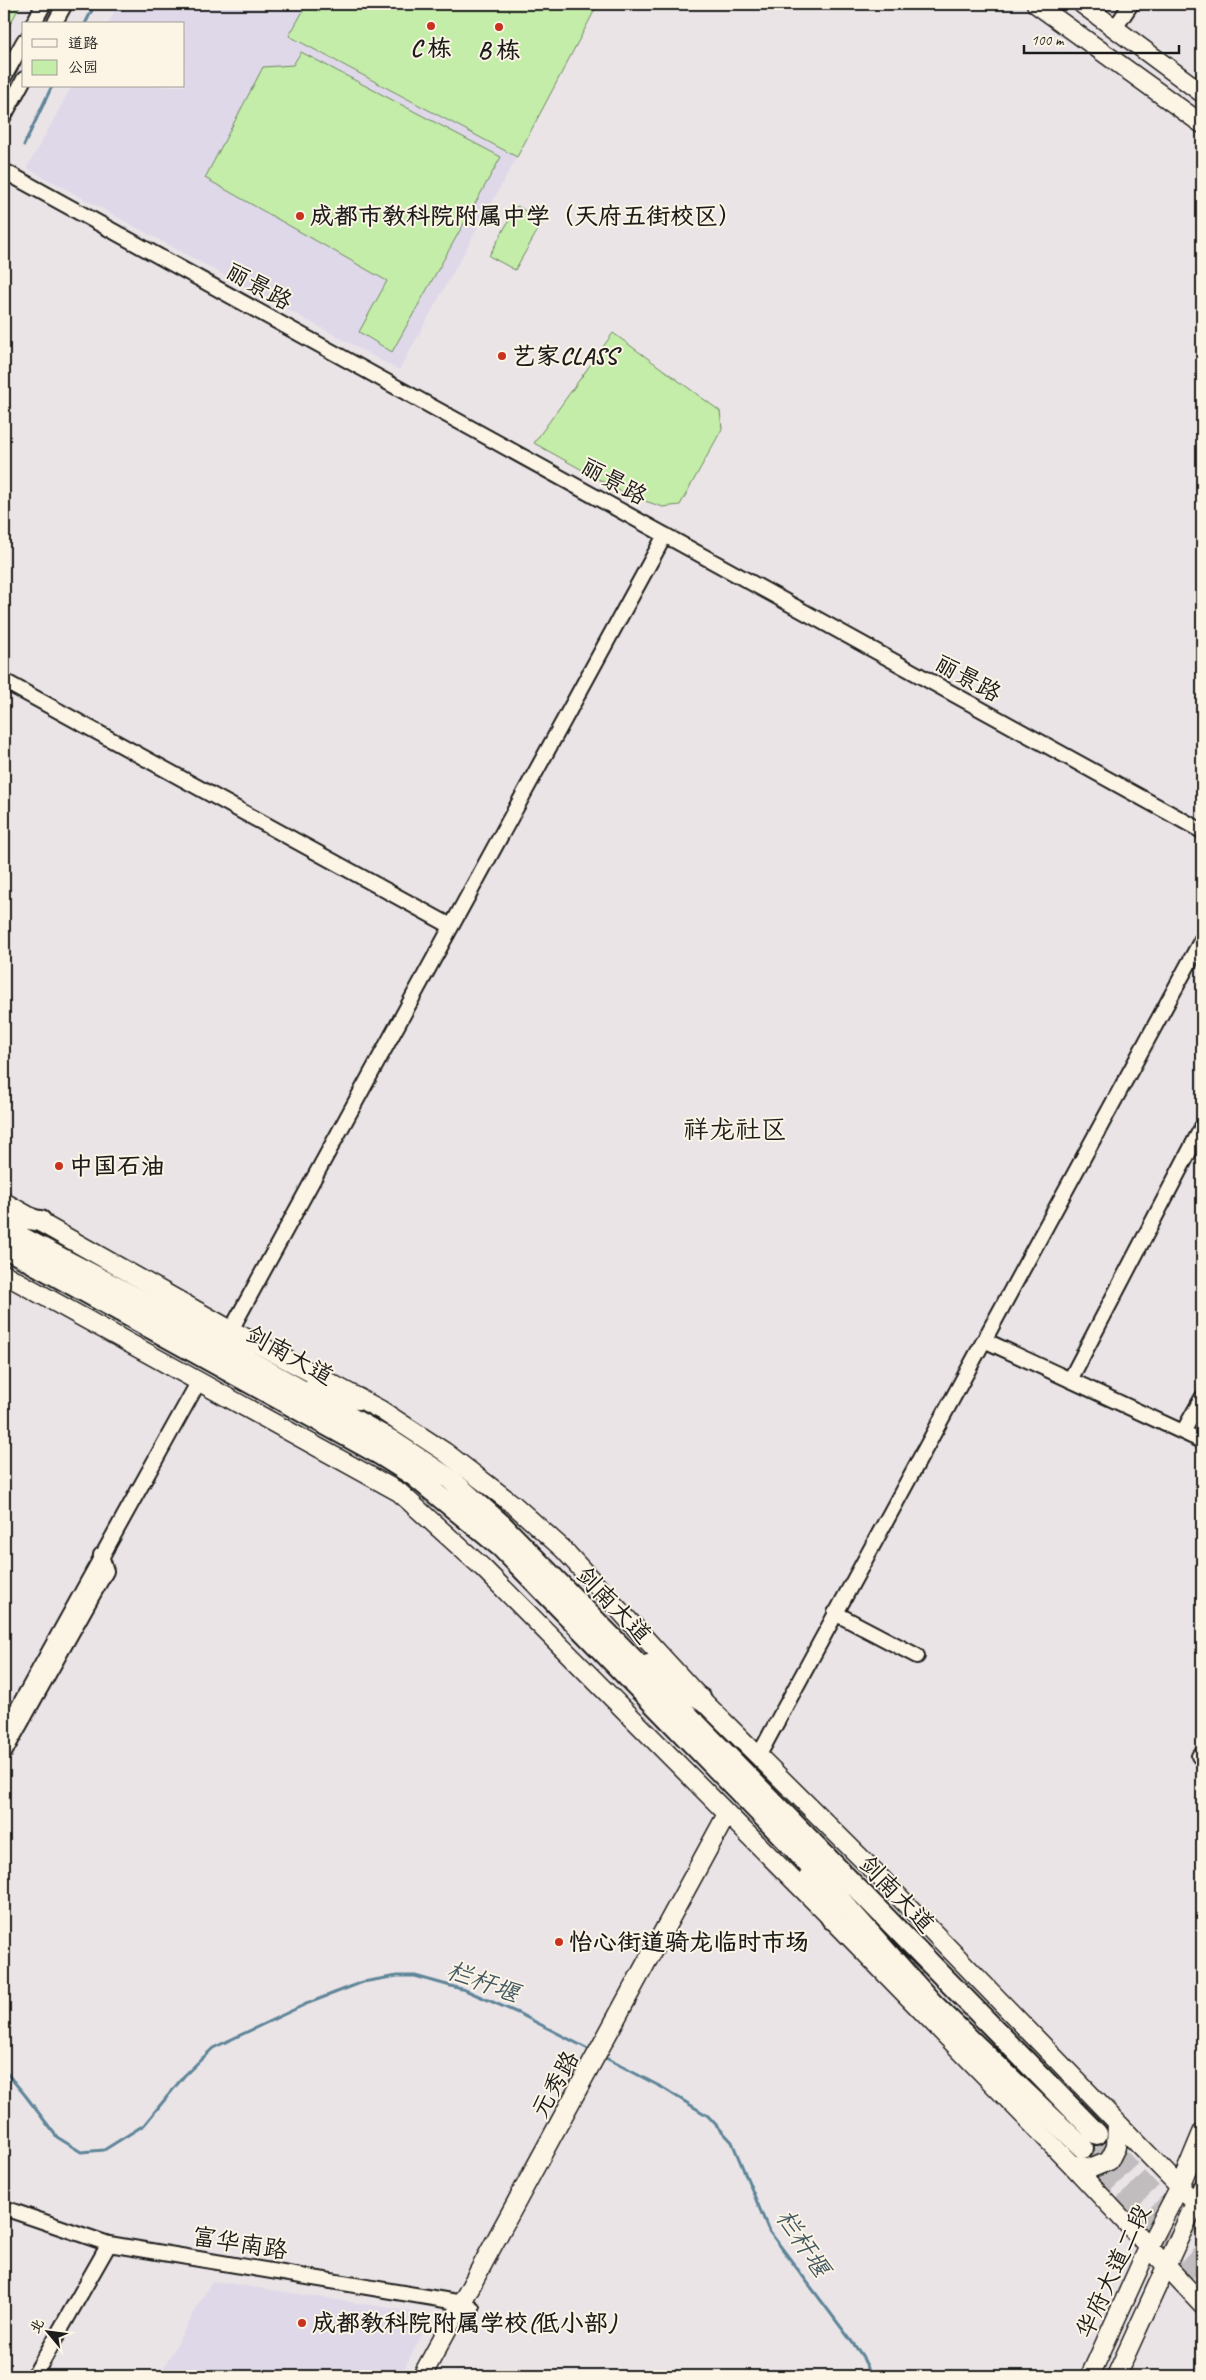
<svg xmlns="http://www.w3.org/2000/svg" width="1206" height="2380" font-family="Caveat,'LXGW WenKai TC',sans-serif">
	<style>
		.built { fill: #ded8e9 }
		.green { fill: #c3eda9; stroke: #708462 }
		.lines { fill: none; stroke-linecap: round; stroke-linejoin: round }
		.stream { stroke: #5e8598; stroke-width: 3 }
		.highway-tunnel { stroke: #c1bcbe; stroke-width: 20; stroke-dasharray: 20 10; stroke-linecap: butt }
		.minor-casing { stroke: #1c1c1c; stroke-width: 18 }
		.major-casing { stroke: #1c1c1c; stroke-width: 21 }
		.highway-casing { stroke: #1c1c1c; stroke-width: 24 }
		.minor { stroke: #fcf5e5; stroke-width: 14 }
		.major { stroke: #fcf5e5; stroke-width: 18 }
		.highway { stroke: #fcf5e5; stroke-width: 20 }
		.poi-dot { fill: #c8321e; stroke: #fcf5e5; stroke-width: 2 }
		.labels { text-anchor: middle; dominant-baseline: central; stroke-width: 4; stroke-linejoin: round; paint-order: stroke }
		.poi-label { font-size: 24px; font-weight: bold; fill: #1c1c1c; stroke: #fcf5e5; text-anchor: start }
		.street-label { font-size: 24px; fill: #1c1c1c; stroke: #fcf5e5 }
		.water-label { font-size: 25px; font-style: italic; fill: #425964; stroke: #fcf5e5 }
		.quarter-label { font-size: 26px; fill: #1c1c1c; stroke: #fcf5e5 }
	</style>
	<rect width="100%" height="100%" fill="#eae4e7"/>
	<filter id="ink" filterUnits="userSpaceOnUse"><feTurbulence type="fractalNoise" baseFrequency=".02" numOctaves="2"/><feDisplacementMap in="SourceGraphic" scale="10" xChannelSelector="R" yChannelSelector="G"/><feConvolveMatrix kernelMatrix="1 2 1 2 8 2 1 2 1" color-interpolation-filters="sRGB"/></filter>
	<g filter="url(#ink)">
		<path class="built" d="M119,4h188l-17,33 227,120 -118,213 -372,-202 45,-82h112v-62h-76z
			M212,2281l198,30 12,24 -22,41h-241z"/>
		<path class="green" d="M4,4h17l-17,31z
			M307,4h291l-81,153 -228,-121z
			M301,52l200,105 -109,195 -33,-20 28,-51 -182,-103 58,-111 30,-2z
			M517,206l26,15 -28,49 -26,-14z
			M613,333l107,78 2,18 -42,76 -17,2 -36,-12 -93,-52z"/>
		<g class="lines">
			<path class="stream" d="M85,24l10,-20
				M24,145l28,-59
				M602,2056l61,32 45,28 24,26 37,89 92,123 11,22
				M4,2070l21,25 32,42 24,15 23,-2 40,-25 40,-49 29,-28 93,-44 57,-22 34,-6h18l50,14 53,23 74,38"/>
			<path class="highway-tunnel" d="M1097,2134l105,113
				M1083,2148l119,128"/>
			<g class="minor-casing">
				<path id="minor" d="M33,24l11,-20
					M54,24l11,-20
					M1115,28l16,-24
					M4,77l20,-36
					M4,116l20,-37
					M4,171l1198,660
					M4,681l447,245
					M231,1330l434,-795
					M984,1340l218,101
					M1070,1380l132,-253
					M1183,1432l19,-34
					M835,1613l82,43
					M4,1733l195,-352
					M4,1753l102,-182 -5,-16
					M759,1755l443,-816
					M1199,1756l3,1
					M4,2208l105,36 354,59 9,5
					M34,2376l75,-132"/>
			</g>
			<g class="major-casing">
				<path id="major" d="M1036,4l166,120
					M1082,4l120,89
					M4,1202l227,128 150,80 64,42 69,53 49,44 138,150 174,173 327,338
					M4,1274l395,218 84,76 349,351 239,245 131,140
					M1071,2164l21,4 17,-7 7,-14 1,-24
					M422,2376l305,-562
					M1090,2376l59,-130 31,-60 22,-53
					M1116,2376l86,-188"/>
			</g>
			<g class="highway-casing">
				<path id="highway" d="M4,1215l37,6
					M4,1228l144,76 244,137 58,38 52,46 595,609
					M4,1247l377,208 32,20 88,72 292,300 140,157 150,144
					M314,1387l8,4 36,8
					M648,1665l53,34
					M809,1878l23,41"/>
			</g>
			<use href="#minor" class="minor"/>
			<use href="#major" class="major"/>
			<use href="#highway" class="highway"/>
		</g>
	</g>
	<g class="poi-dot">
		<circle cx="431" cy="26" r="5"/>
		<circle cx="499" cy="27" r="5"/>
		<circle cx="300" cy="216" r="5"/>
		<circle cx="502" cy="356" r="5"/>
		<circle cx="59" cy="1166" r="5"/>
		<circle cx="559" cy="1942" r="5"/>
		<circle cx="302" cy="2323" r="5"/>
	</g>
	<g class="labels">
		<g class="poi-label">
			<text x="431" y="48" text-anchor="middle">C 栋</text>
			<text x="499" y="50" text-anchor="middle">B 栋</text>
			<text x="310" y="216">成都市教科院附属中学（天府五街校区）</text>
			<text x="512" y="356">艺家CLASS</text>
			<text x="69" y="1166">中国石油</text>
			<text x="569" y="1942">怡心街道骑龙临时市场</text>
			<text x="312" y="2323">成都教科院附属学校(低小部)</text>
		</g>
		<g class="street-label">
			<text transform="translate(259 286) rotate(29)">丽景路</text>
			<text transform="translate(614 481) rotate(29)">丽景路</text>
			<text transform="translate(968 678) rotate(29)">丽景路</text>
			<text transform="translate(290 1355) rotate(29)">剑南大道</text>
			<text transform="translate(614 1605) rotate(46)">剑南大道</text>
			<text transform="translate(897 1894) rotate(46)">剑南大道</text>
			<text transform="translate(555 2084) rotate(-61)">元秀路</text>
			<text transform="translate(240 2243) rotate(9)">富华南路</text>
			<text transform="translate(1113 2271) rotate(-65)">华府大道二段</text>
		</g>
		<g class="water-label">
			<text transform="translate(483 1982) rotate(20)">栏杆堰</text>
			<text transform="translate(803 2243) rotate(56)">栏杆堰</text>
		</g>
		<g class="quarter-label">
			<text x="735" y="1129">祥龙社区</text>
		</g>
	</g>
	<rect width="1206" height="2380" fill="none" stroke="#fcf5e5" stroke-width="20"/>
	<rect x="10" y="10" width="1186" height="2360" fill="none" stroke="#1c1c1c" stroke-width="2" filter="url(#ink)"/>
	<rect x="22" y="22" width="162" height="65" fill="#fcf5e5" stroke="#a29e95"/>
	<rect x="32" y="39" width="25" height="8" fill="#fcf5e5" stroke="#a29e95"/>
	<text x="68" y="48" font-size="15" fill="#1c1c1c">道路</text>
	<rect x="32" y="60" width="25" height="15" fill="#c3eda9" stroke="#a29e95"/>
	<text x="68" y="72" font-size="15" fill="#1c1c1c">公园</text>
	<g transform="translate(48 2332) rotate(299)" stroke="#fcf5e5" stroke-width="4" paint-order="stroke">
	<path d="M0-4L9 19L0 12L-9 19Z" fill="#1c1c1c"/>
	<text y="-8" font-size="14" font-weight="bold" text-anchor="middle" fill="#1c1c1c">北</text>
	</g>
	<path d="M1024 45v8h155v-8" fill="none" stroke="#1c1c1c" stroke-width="2.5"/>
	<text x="1031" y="45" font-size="15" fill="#1c1c1c" stroke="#fcf5e5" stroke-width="4" paint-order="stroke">100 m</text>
</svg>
